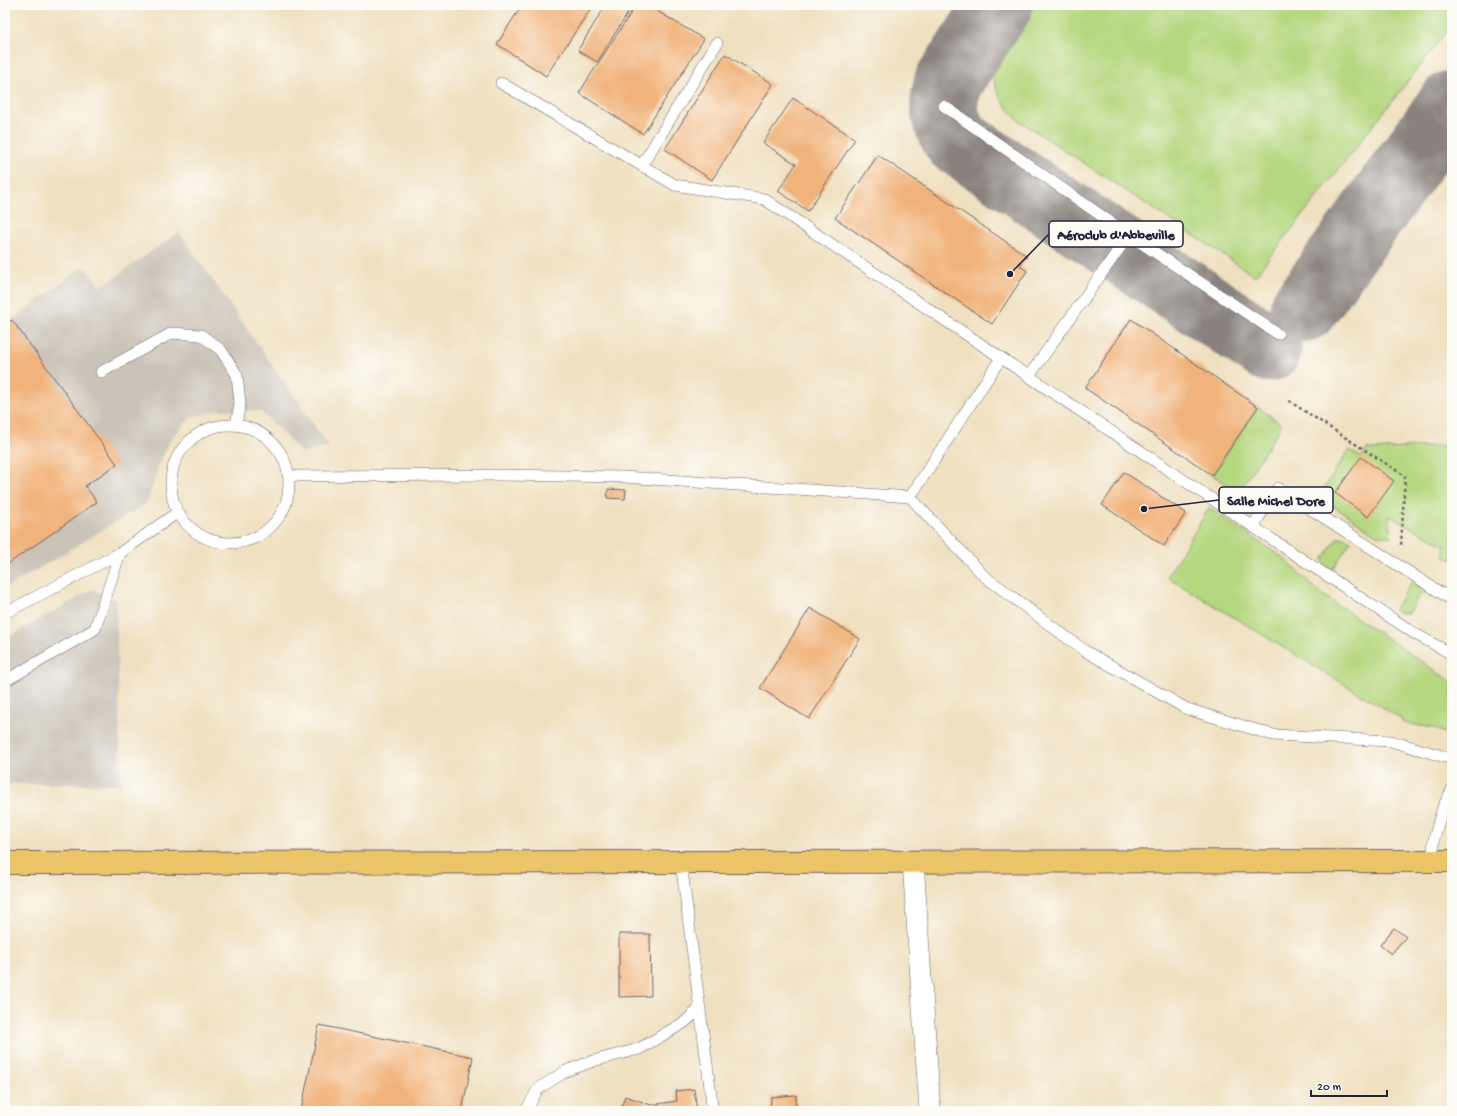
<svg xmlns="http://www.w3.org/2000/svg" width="1457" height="1116" font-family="'Gochi Hand',sans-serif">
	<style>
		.industrial { fill: #cac3b8 }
		.green { fill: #b5d77f; stroke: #6c7c5d }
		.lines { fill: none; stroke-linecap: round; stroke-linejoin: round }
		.taxiway { stroke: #88817e; stroke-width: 68 }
		.building { fill: #f1b37b }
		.service-casing { stroke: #6a646a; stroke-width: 12 }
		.minor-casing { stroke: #6a646a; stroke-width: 22 }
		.primary-casing { stroke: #6a646a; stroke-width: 24 }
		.path { stroke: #6a646a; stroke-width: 2.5; stroke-dasharray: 3 3; stroke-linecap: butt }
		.service { stroke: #fff; stroke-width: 11 }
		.minor { stroke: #fff; stroke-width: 21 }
		.primary { stroke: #edc569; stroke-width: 22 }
		.leader { fill: none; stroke: #22223b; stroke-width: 1.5 }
		.callout-dot { fill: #22223b; stroke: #fdfcf7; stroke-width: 1.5 }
		.callout { fill: #fdfcf7; stroke: #22223b; stroke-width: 1.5 }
		.callout-label { font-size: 14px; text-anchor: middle; font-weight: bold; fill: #22223b }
	</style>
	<rect width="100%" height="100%" fill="#fdfcf7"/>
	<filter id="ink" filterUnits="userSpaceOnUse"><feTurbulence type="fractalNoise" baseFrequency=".025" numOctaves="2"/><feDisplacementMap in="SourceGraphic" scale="8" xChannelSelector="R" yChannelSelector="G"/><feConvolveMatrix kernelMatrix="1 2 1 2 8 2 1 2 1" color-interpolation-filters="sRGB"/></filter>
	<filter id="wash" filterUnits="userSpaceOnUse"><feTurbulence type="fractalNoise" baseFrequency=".012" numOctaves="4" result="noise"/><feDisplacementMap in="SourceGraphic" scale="16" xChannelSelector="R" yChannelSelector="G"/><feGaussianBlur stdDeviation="0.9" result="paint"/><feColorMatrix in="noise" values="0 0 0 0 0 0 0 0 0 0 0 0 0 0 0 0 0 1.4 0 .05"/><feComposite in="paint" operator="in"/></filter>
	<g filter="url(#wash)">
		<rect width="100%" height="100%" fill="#efe0c0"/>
		<path class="industrial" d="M179,232l150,214 -27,7 -42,-42 -42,-1 -28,8 -19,21 -12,25 -12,39 -142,86v-264l79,-59 17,21z
			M93,589l23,11 5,184h-116v-145z"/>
		<path class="green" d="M1016,5h436v20l-197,251 -238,-157c-4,-5 -10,-11 -14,-17 -12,-19 -16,-47 -5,-68 5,-10 12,-19 18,-29z
			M1258,407l24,18 -42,65h-5l-23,-15z
			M1452,445v115l-8,-4 1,-11 -56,-29 2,21 -15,-2 -57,-39 30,-46 12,7 7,-9 4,2z
			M1209,508l74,50 37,35 132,89v55l-18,-9 -31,-5 -3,-5 -233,-141z
			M1337,538h8l6,3 -19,29 -7,-4 -2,-7z
			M1413,580l6,5 3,7 -14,21h-8l-6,-3z"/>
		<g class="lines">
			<path class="taxiway" d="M999,5l-51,77c-7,24 -4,38 9,59l311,207
				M1304,308l148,-204"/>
		</g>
		<g id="blocks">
			<path class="building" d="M522,5h71l-47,71 -49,-32z
				M606,5h27l-36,57 -19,-12z
				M636,5h11l57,34 -61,95 -64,-41z
				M725,54l48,30 -61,96 -47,-31z
				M793,98l62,41 -47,72 -30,-20 18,-27 -33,-21z
				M878,155l149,101 -7,10 7,5 -35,53 -157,-106z
				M1131,319l127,88 -46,68 -127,-87z
				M12,320l105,144 -32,22 12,16 -92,64v-241z
				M1361,457l33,24 -26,36 -33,-24z
				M1124,472l62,41 -22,33 -62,-41z
				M608,489l18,1 -1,9 -18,-1z
				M810,608l50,31 -51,80 -49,-31z
				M1394,928l12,9 -15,17 -11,-9z
				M619,934h31l1,62 -32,1z
				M319,1025l154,32 -11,54h-161z
				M694,1089l3,22h-77l5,-15 26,9 26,-4 -1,-10z
				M796,1095v16h-26l1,-14z"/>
		</g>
	</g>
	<g filter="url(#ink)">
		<use href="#blocks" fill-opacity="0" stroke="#6a646a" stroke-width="1"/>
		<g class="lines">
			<g class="service-casing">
				<path id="service" d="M501,83l174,102 89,14 515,345 138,91 35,19
					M944,106l185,129
					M642,165l75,-122
					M101,372l71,-39 29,2 20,15 16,25 3,28 -4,22
					M1029,376l100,-141 149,99
					M171 484a59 59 0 1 1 118 0a59 59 0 1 1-118 0Z
					M289,476l211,-1 124,2 286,20 74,79 101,75 102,58 86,26 118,6 61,18
					M910,497l91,-139
					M1253,526l25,-38 174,112
					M5,613l115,-60 58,-41
					M5,681l90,-52 25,-76
					M1432,861l2,-22 9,-32 9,-17
					M681,862l32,249
					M526,1111l12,-22 28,-18 27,-10 46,-12 46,-27 15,-14"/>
			</g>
			<g class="minor-casing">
				<path id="minor" d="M913,862l17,249"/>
			</g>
			<g class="primary-casing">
				<path id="primary" d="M5,863l1447,-2"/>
			</g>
			<path class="path" d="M1289,401l116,75 -4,70"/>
			<use href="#service" class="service"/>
			<use href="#minor" class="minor"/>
			<use href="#primary" class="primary"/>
		</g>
	</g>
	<path class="leader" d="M1010 274L1049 234M1144 509L1219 500"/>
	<g class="callout-dot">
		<circle cx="1010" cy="274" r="4"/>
		<circle cx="1144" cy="509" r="4"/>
	</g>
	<g class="callout">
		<rect x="1049" y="221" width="134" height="26" rx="4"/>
		<rect x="1219" y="487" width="114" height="26" rx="4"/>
	</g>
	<g class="callout-label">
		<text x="1116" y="239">Aéroclub d'Abbeville</text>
		<text x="1276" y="505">Salle Michel Dore</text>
	</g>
	<rect width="1457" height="1116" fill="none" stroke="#fdfcf7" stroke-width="20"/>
	<path d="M1311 1090v6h76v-6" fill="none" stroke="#22223b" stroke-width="2"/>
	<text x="1317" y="1090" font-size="12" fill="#22223b" stroke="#fdfcf7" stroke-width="3" paint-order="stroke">20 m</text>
</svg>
